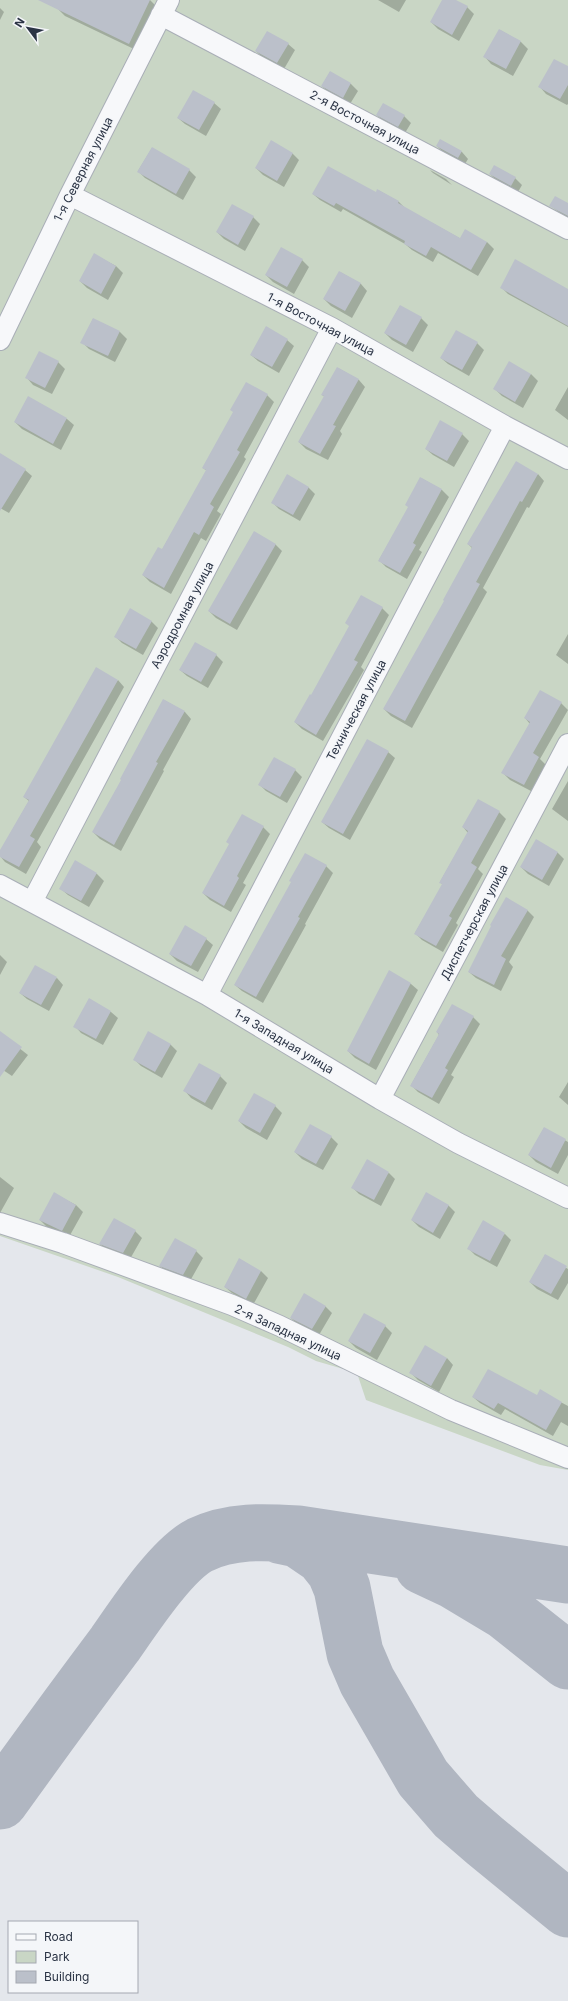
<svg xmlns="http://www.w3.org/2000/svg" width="568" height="2001" font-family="Inter,sans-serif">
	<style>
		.green { fill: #c9d6c5 }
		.shadow { fill: #0003 }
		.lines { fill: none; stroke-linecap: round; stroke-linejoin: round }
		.taxiway { stroke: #b0b6c1; stroke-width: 57 }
		.building { fill: #bbc0ca }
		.street-casing { stroke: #a9aeb7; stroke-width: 22 }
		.street { stroke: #f7f8fa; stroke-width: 20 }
		.labels { text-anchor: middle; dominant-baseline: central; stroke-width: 3; stroke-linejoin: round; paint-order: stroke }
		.street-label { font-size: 12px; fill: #2b3445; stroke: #f4f6f9 }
	</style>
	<rect width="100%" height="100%" fill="#e4e7ec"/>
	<path class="green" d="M0,0h568v1470l-28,-5 -174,-65 -9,-27 -41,-12 -28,-14 -170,-70 -118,-41z"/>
	<path class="shadow" d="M63,0h87l7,7 -21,43 -71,-34 -7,-7z
		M378,0h28l-7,12z
		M443,0h11l13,7 7,7 -15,27 -21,-12 -7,-7z
		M0,8l4,4 -4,8z
		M500,30l21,12 7,7 -15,27 -22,-12 -6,-7z
		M288,44l7,6 -11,19 -21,-11 -7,-7z
		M568,67v37l-1,1 -21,-11 -6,-7z
		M330,72l21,12 7,7 -8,13 -21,-11 -7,-7z
		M214,103l7,6 -15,27 -21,-12 -7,-6z
		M377,115l27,1 7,7 -6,10 -21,-11z
		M440,140l22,12 6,7 -3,5 -21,-11 -7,-7z
		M152,148l37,22 7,7 -13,23 -38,-22 -7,-7z
		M292,153l7,7 -15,27 -21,-12 -7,-7z
		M430,170l16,9 6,6 -19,-12z
		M490,174l25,4 7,7 -4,7 -21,-11z
		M378,190l21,12 6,6 56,31 26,3 7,7 -16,27 -40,-23 -5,9 -21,-12 -7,-6 -62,-35 -2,3 -21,-12 -7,-6h63z
		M568,204v15l-17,-13z
		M253,217l7,7 -15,27 -21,-12 -7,-7z
		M95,255l21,11 7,7 -15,27 -21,-12 -7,-7z
		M302,260l7,7 -15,27 -21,-12 -7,-7z
		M340,272l21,12 6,7 -15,27 -21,-12 -7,-7z
		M501,287l67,3v37l-60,-33z
		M400,306l21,12 7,7 -15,27 -21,-12 -7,-7z
		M93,319l27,13 7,7 -12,23 -26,-13 -7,-7z
		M287,340l7,6 -15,27 -21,-12 -7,-6z
		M477,343l7,7 -15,26 -21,-12 -7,-6z
		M58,362l7,7 -13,25 -19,-9 -6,-7z
		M338,368l21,12 6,7 -25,44 2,3 -14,26 -22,-11 -7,-7 26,-45 -3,-2z
		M531,374l7,7 -15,27 -21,-12 -7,-7z
		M568,387v33l-13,-10z
		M267,395l7,7 -30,55 2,2 -29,52 4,3 -15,27 -5,-3 -30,56 -21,-12 -7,-7 19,-25 45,-79 -4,-3z
		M28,398l39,21 7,6 -13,25 -39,-21 -7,-7z
		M462,434l7,7 -15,26 -21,-12 -7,-6z
		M0,454l25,16 7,6 -23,37 -9,-5z
		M538,474l6,7 -15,27 -2,-1 -44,81 4,4 -75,136 -21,-12 -7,-7 61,-108 27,-53 -4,-4z
		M421,478l21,12 7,7 -30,53 3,2 -15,27 -21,-12 -7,-7 30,-52z
		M308,487l7,7 -15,27 -21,-12 -7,-7z
		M275,544l7,7 -45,79 -21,-12 -7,-7z
		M361,596l21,12 7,7 -28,52 3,3 -41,71 -21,-12 -7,-7 17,-26 38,-69z
		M151,621l7,7 -15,27 -21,-12 -7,-7z
		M568,634v30l-12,-9z
		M216,655l7,7 -15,26 -21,-12 -7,-6z
		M118,680l6,7 -87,155 4,5 -15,27 -21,-12 -5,-6v-4l29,-51 -5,-4z
		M164,700l21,12 6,7 -28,51 1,1 -43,80 -21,-12 -7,-7 29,-52z
		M561,703l7,7 -28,49 6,6 -15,26 -21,-11 -7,-7 27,-49 -5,-6z
		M388,752l7,6 -45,82 -21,-12 -7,-6z
		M295,770l7,7 -15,26 -21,-12 -7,-7z
		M568,781v40l-16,-12z
		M499,812l7,7 -28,50 5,5 -27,49 2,2 -15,27 -21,-12 -7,-7 28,-48 -3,-3 28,-49 -5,-6z
		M263,827l7,7 -27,49 3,2 -15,27 -21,-12 -7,-7z
		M557,852l7,7 -15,27 -21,-12 -7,-7z
		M75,862l22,12 7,7 -15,26 -21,-12 -7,-6z
		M326,866l7,7 -28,51 1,1 -43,78 -21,-12 -7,-6z
		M527,910l7,7 -25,45 4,5 -12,24 -25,-13 -7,-6z
		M206,939l7,6 -15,27 -21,-11 -7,-7z
		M0,955l7,7 -7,13z
		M390,972l21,12 7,6 -42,80 -21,-12 -7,-7z
		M57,978l6,7 -14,26 -22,-12 -7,-6z
		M90,1000l21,12 7,6 -15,27 -22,-12 -6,-7z
		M473,1017l7,7 -29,51 3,2 -15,27 -21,-12 -7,-7 28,-50 -2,-3z
		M0,1033l28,22 -16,21 -12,-8z
		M170,1044l7,7 -15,27 -21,-12 -7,-7z
		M220,1076l7,7 -15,27 -21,-12 -6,-7z
		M568,1082v23l-9,-8z
		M275,1106l7,7 -15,27 -21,-12 -7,-7z
		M544,1128l24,14v13l-10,19 -22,-12 -7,-7z
		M331,1137l7,7 -15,26 -21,-11 -7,-7z
		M389,1173l6,6 -14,27 -22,-12 -7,-7z
		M0,1177l14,11 -14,25z
		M55,1194l21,11 7,7 -14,25 -22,-10 -7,-7z
		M448,1205l7,7 -15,27 -21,-12 -7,-7z
		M135,1231l7,7 -12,21 -23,-8 -7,-7z
		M505,1234l6,6 -14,27 -22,-12 -7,-7z
		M196,1251l7,7 -13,23 -23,-9 -7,-6z
		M545,1255l23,14v14l-10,17 -21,-11 -7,-7z
		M261,1271l7,7 -15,27 -21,-12 -7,-6z
		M325,1306l7,7 -13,22 -21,-10 -7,-7z
		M385,1326l7,7 -15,27 -21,-12 -7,-7z
		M447,1358l6,7 -14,27 -21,-12 -7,-7z
		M540,1391l28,15v20l-7,-4 -8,14 -48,-27 -4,6 -21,-12 -7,-6h64z"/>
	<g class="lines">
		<path class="taxiway" d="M279,1535l19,4 25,17 12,15 7,17 13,65 12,28 56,97 33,38 29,25 83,68
			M423,1566l32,15 50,30 63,50
			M0,1801c38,-53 76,-105 115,-157 19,-27 56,-84 85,-99 31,-15 64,-13 98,-11l270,41"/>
	</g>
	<path class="building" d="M38,0h112l-21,44z
		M442,0h14l12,6 -16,29 -22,-13z
		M499,29l22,12 -15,28 -23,-12z
		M267,31l22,12 -12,20 -22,-12z
		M554,59l14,7v19l-8,14 -22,-12z
		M330,71l21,12 -8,15 -22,-12z
		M193,90l22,12 -16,28 -22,-12z
		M383,103l22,12 -7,12 -22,-12z
		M440,139l22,12 -4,7 -22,-12z
		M271,140l22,13 -16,28 -22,-13z
		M152,147l38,22 -14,25 -39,-22z
		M494,165l22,12 -5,9 -22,-12z
		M328,166l48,26 1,-3 22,12 -1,2 62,35 5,-9 22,13 -16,28 -40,-23 -5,9 -22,-12 1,-3 -69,-38 -2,3 -22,-12z
		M555,196l13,7v13l-19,-10z
		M232,204l22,12 -16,29 -22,-13z
		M281,247l22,12 -16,28 -22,-12z
		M94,253l22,13 -15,28 -22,-13z
		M515,259l53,30v37l-68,-38z
		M339,271l22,12 -16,28 -22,-12z
		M400,305l22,12 -16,28 -22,-12z
		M93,318l27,13 -12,25 -28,-13z
		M266,326l22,13 -16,28 -22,-12z
		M456,330l22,12 -16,28 -22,-12z
		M39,351l20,10 -14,27 -20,-10z
		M509,361l22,13 -16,28 -22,-13z
		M337,367l22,12 -26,46 3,1 -16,28 -22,-12 26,-46 -3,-1z
		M246,382l22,12 -31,56 3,2 -30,52 4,3 -15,28 -5,-3 -30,56 -22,-13 16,-28 4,2 44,-79 -4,-2 31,-56 -3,-2z
		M28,396l39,22 -14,26 -39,-22z
		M440,420l23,13 -16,28 -22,-12z
		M0,453l26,16 -26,42z
		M516,461l22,13 -16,28 -2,-1 -44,81 4,2 -75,137 -22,-12 61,-108 -1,-1 29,-53 -5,-3z
		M287,474l22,13 -16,28 -22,-12z
		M420,477l22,12 -29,54 3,2 -16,28 -22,-12 30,-54 -3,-2z
		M254,531l22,13 -46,80 -22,-13z
		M361,595l22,12 -29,53 4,2 -42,73 -22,-13 16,-28 1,1 38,-69 -4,-3z
		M130,608l22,13 -16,28 -22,-12z
		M195,642l22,12 -16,28 -22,-12z
		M96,667l22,13 -88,156 5,3 -16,28 -19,-10v-7l29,-50 -6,-3z
		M540,690l22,12 -29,51 6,4 -15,28 -23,-12 29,-51 -6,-4z
		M163,699l22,12 -29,51 2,1 -44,82 -22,-13 29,-52 -1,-1z
		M367,739l22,12 -46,83 -22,-12z
		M274,757l22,12 -16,28 -22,-12z
		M478,799l22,12 -29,52 6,4 -28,49 3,2 -16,28 -22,-12 28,-50 -3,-1 29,-52 -6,-4z
		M242,814l22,12 -27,50 2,2 -15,28 -22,-13 27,-49 -3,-2z
		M536,839l22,13 -16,28 -22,-13z
		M305,853l22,12 -29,52 2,1 -44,79 -22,-12 57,-103 -2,-1z
		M75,860l22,13 -16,28 -22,-12z
		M506,897l22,13 -27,46 5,3 -12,26 -26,-13 23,-46 -1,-1z
		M185,925l22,13 -16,28 -22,-12z
		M35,965l22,12 -16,28 -22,-12z
		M389,970l22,13 -42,81 -22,-13z
		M89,998l22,13 -15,28 -23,-12z
		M452,1004l22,12 -29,52 3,2 -16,28 -22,-12 29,-52 -3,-2z
		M0,1031l22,16 -22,30z
		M148,1031l23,13 -16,28 -22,-12z
		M199,1063l22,12 -16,28 -22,-12z
		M254,1093l22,12 -16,28 -22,-12z
		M310,1124l22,12 -16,28 -22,-12z
		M544,1127l22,12 -15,29 -23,-13z
		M367,1159l22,13 -15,28 -23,-12z
		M54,1192l22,13 -14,26 -23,-11z
		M426,1192l23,13 -16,28 -22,-13z
		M114,1218l22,12 -13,23 -24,-9z
		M483,1220l22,13 -15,28 -23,-12z
		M175,1238l22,12 -14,25 -24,-9z
		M545,1254l22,12 -16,28 -22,-12z
		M239,1258l22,13 -15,28 -22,-12z
		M304,1293l22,13 -14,23 -22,-11z
		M364,1313l22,12 -16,28 -22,-12z
		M425,1345l22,13 -16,28 -22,-13z
		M488,1369l49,26 3,-6 22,13 -16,28 -48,-27 -4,6 -22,-12z"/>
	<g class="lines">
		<g class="street-casing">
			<path id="street" d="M161,15l407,214
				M70,195l262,133 173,98 63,33
				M0,340l70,-145 99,-195
				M0,885l207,110 173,104 78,44 110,55
				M32,902l300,-574
				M207,995l298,-569
				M380,1099l188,-355
				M0,1223l63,20 169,62 48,21 171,84 117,48"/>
		</g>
		<use href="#street" class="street"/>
	</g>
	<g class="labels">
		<g class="street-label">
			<text transform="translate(365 122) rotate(28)">2-я Восточная улица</text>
			<text transform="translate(83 169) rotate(-63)">1-я Северная улица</text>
			<text transform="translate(321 324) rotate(28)">1-я Восточная улица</text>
			<text transform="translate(182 615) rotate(-62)">Аэродромная улица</text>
			<text transform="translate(356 710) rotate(-62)">Техническая улица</text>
			<text transform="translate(474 922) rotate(-62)">Диспетчерская улица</text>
			<text transform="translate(284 1041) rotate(31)">1-я Западная улица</text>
			<text transform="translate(288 1332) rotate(25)">2-я Западная улица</text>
		</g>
	</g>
	<rect x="8" y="1921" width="130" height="72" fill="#f4f6f9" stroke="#a4a8b1"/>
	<rect x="16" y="1934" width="20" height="6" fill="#f7f8fa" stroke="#a4a8b1"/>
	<text x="44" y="1941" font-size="12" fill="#2b3445">Road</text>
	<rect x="16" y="1951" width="20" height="12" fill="#c9d6c5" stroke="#a4a8b1"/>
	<text x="44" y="1961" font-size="12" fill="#2b3445">Park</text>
	<rect x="16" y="1971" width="20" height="12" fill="#bbc0ca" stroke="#a4a8b1"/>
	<text x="44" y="1981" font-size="12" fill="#2b3445">Building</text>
	<g transform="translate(28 28) rotate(302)" stroke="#f4f6f9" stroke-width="3" paint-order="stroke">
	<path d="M0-3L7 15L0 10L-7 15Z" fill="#2b3445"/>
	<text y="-6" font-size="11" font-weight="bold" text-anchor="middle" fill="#2b3445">N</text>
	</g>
</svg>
